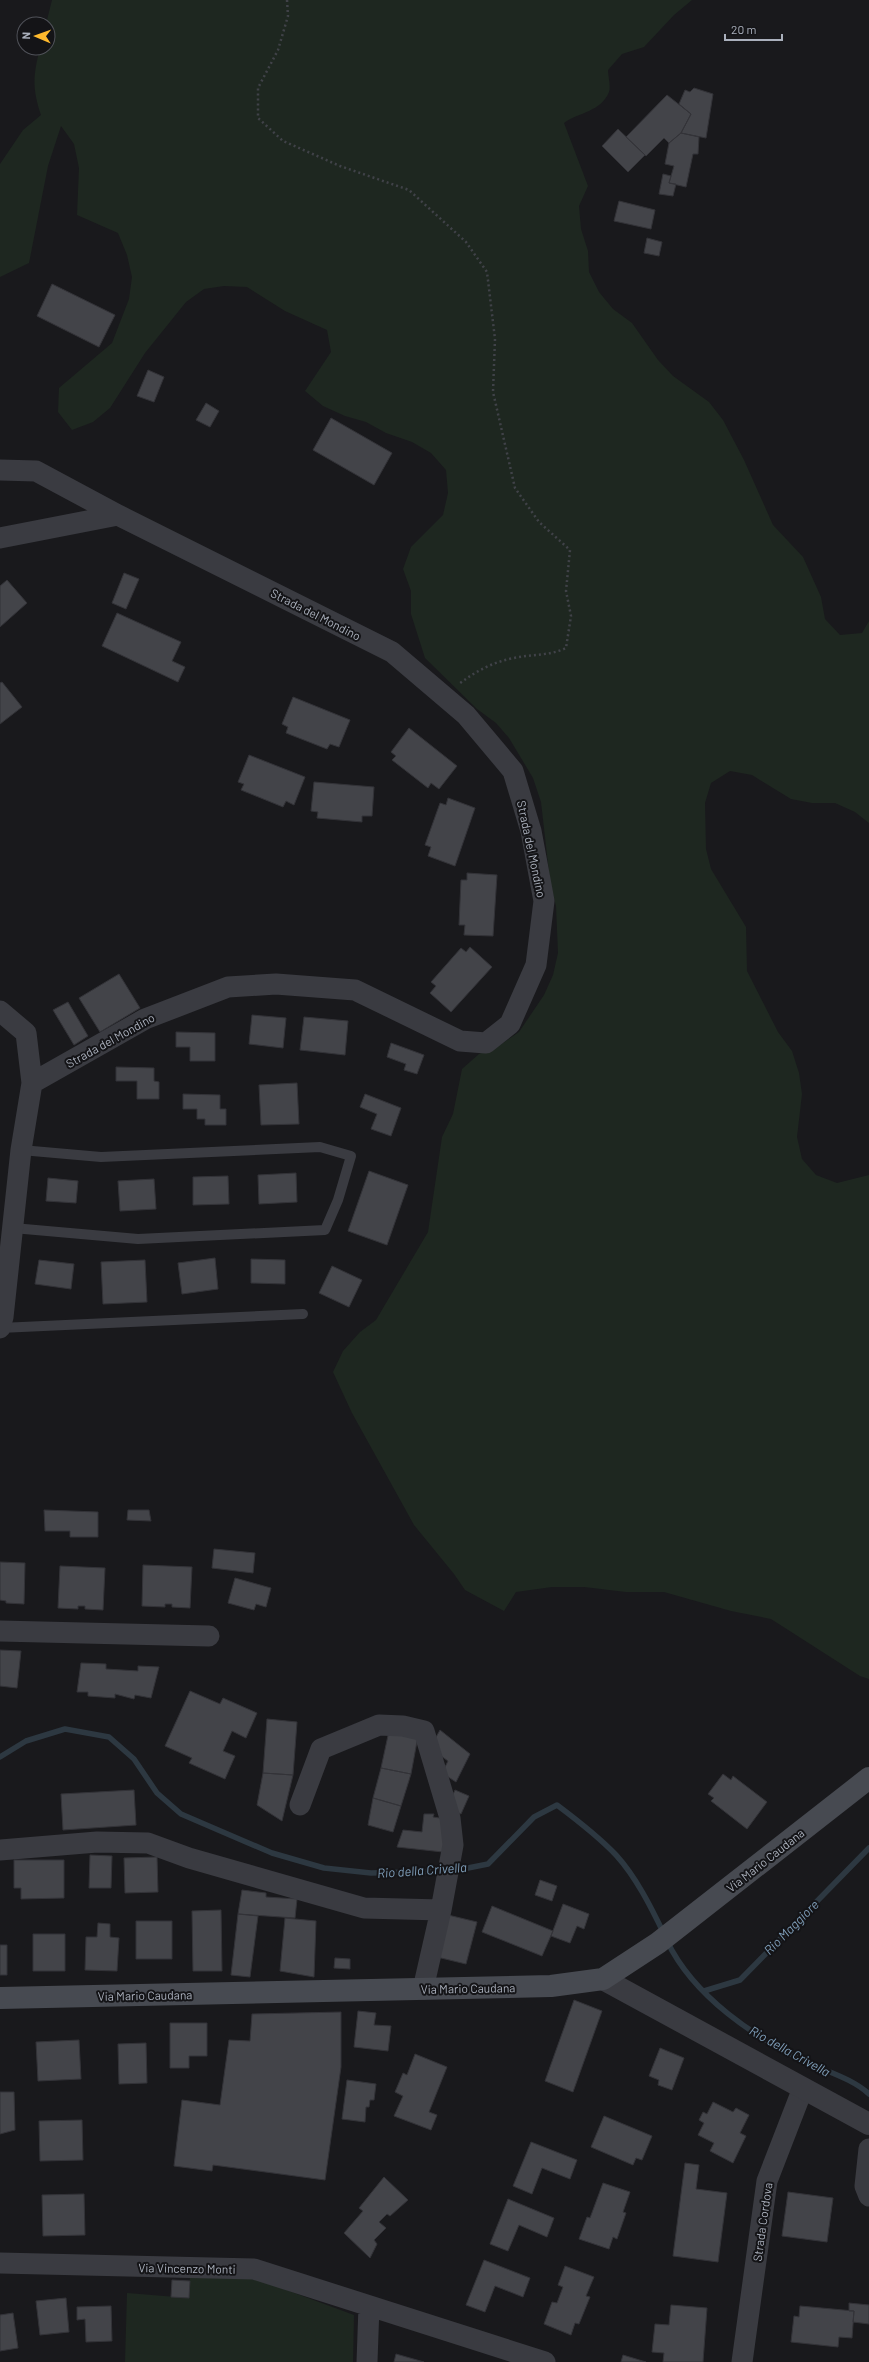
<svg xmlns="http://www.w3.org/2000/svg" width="869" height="2362" font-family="Barlow,sans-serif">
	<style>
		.green { fill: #1e2720 }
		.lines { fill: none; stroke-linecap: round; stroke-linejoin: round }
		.stream { stroke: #2d3841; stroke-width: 5.5 }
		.building { fill: #434449; stroke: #333338 }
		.path { stroke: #404248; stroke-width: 2.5; stroke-dasharray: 2 3; stroke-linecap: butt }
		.service { stroke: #3a3b41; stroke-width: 10 }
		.minor { stroke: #3a3b41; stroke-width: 21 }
		.tertiary { stroke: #3a3b41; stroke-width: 22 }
		.secondary { stroke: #474a51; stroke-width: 22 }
		.labels { text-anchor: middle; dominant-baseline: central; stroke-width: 4; stroke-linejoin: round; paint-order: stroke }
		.street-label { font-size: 12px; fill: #aab0bc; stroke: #141417 }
		.water-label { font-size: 13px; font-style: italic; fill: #7f9eb9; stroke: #141417 }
	</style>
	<rect width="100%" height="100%" fill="#19191c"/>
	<path class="green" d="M52,0h640l-18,15 -30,32 -22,7 -14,16c0,6 3,16 1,22 -8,20 -30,20 -45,31l24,63 -9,20 2,23 7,22 1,21 10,20 14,17 19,14 26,37 15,16 36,26 14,18 21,40 29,65 30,32 18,40 4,22 15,16 22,-2 7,-12v202l-14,-11 -20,-9h-23l-21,-4 -39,-24 -22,-4 -19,12 -6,20 1,46 5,20 35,58 1,44 31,61 14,19 7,22 3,21 -5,43 5,22 14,16 21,8 32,-8v504l-9,-3 -89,-57 -40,-8 -67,-19h-38l-42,-5h-32l-36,5 -12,19 -39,-21 -11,-16 -40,-49 -62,-112 -19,-41 10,-21 17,-19 16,-12 52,-88 14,-95 11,-23 9,-45 17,-15 21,-9 19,-13 25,-37 9,-20 5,-22 -2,-47 -6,-25 -9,-79 -8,-24 -24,-40 -13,-15 -19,-14 -52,-51 -14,-44v-23l-8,-22 8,-22 32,-32 5,-22 -2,-23 -15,-17 -19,-11 -26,-9 -20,-11 -21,-6 -22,-10 -18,-15 26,-39 -4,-22 -42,-19 -38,-24 -23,-1 -20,3 -18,13 -41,51 -35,55 -17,14 -21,8 -14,-18 1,-24 53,-45 17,-44 3,-22 -5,-22 -9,-22 -41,-18 2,-47 -5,-24 -13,-18 -13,40 -19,97 -29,14v-113l23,-34 18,-15c-9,-27 -8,-39 -1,-67h8v-24h-2z
		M190,2276l64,2 100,37 -1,47h-228l2,-69 62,5z"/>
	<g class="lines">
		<path class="stream" d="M0,1757l26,-16 39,-12 44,8 25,22 23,34 24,21 91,39 52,15 47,5 73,-2
			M453,1871l35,-7 46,-47 23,-12c20,15 41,31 59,50 20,22 35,52 48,79
			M667,1941c27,56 88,97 142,122 19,9 44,16 60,31
			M704,1991l36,-11 129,-132"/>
	</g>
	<path class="building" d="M694,88l19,6 -7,44 -25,-5 10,-19 -12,-10 6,-14 5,2z
		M667,95l24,19 -10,19 -12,10 -5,-5 -18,18 -20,-19z
		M618,129l27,26 -17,17 -26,-26z
		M681,133l18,4 -1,17h-5l-7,33 -17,-4 5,-17 -9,-2 4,-21z
		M663,174l8,2 -2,7 7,1 -3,12 -14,-2z
		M619,201l36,9 -4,19 -37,-8z
		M647,238l15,4 -3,14 -15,-3z
		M52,284l63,31 -16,32 -62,-31z
		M148,370l16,7 -10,25 -17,-6z
		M206,403l13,8 -9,16 -14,-7z
		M331,418l61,35 -18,32 -61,-35z
		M124,573l15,6 -13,30 -14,-6z
		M7,580l20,23 -27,24v-41z
		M117,613l64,29 -9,19 13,6 -7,15 -76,-36z
		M2,682l20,25 -22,17v-41z
		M293,697l57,23 -11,27 -9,-3 -3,5 -41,-16 2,-6 -6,-3z
		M409,728l48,38 -18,23 -8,-6 -3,5 -36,-28 4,-4 -5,-4z
		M249,755l56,22 -11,28 -8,-4 -3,6 -42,-17 3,-6 -6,-2z
		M314,782l60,5 -2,29h-10v6l-45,-4 1,-6 -7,-1z
		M448,798l27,10 -20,58 -27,-10 3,-9 -6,-2 15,-42 6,2z
		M467,873l30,2 -4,61 -29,-1 1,-10h-6l2,-45h6z
		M470,947l22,20 -41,45 -21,-19 6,-7 -5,-4 30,-34 5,4z
		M119,974l21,34 -40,24 -21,-34z
		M68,1002l20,34 -14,9 -21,-35z
		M252,1015l34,3 -3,30 -34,-4z
		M304,1017l44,4 -3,34 -45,-5z
		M176,1032l39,1v28h-25v-14h-14z
		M391,1043l33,12 -7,19 -13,-4 2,-6 -19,-7z
		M116,1067l38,1v13l5,1v17h-22v-18h-21z
		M297,1083l2,41 -38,1 -2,-40z
		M183,1094l37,1v14h6v16h-21v-6h-8v-10h-14z
		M365,1094l36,14 -10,28 -20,-7 6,-15 -17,-7z
		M369,1171l39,14 -21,60 -39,-14z
		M296,1173l1,29 -38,2 -1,-29z
		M228,1176l1,28 -36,1v-28z
		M48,1178l30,3 -2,22 -30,-2z
		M154,1179l2,30 -36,2 -2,-30z
		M215,1258l3,31 -36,5 -4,-31z
		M251,1259l34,1v24l-34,-1z
		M39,1260l35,4 -3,25 -36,-5z
		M145,1260l2,42 -44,2 -2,-42z
		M332,1266l30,14 -13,27 -30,-14z
		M44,1510l54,2v25h-28v-6h-25z
		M128,1510h21l2,11 -24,-1z
		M214,1549l41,4 -2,20 -41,-5z
		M0,1562l25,1 -1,41 -18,-1v-2l-6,-1z
		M143,1565l49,2 -2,41 -18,-1v-3h-7v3l-23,-1z
		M60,1566l45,2 -2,42 -18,-1v-3h-7v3l-20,-1z
		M235,1578l36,10 -5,19 -10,-3 -2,6 -26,-7z
		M0,1650l21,1 -4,37 -17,-2z
		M81,1663l25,1v5l32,2v-5l21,1 -8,31 -16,-3 -1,4 -19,-5v4l-27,-2v-4h-11z
		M190,1691l30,13 3,-6 34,15 -11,25 -14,-7 -9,20 12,5 -10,23 -36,-16 3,-5 -27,-12z
		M267,1719l30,3 -4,53 -30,-2z
		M440,1730l30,24 -14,28 -14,-9 6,-12 -18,-13z
		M389,1731l29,5 -7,38 -30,-6z
		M381,1768l30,6 -10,32 -28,-8z
		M263,1773l30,2 -11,46 -25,-16z
		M723,1774l8,6 2,-4 34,26 -20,27 -36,-28 3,-3 -6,-4z
		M134,1790l2,35 -73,5 -2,-36z
		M455,1790l14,6 -8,18 -14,-6z
		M373,1798l28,8 -8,26 -25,-7z
		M424,1814h10l-1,3 13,2 -3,33 -46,-5 6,-17 19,2z
		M90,1855l22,1 -1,32h-22z
		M157,1857l1,35 -33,1 -1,-35z
		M14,1860h50v38l-43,1v-11h-7z
		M540,1880l17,6 -5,15 -17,-6z
		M242,1890l24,3v4l31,2 -2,19 -57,-4z
		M563,1904l26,10 -5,15 -7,-3 -7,17 -19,-7z
		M492,1906l61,25 -11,25 -60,-24z
		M221,1910l1,61h-29l-1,-60z
		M238,1914l20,2 -8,61 -19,-2z
		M448,1915l29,7 -11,42 -29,-7z
		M285,1918l31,3 -2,56 -34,-6z
		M136,1921h36v38h-36z
		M98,1923l12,1v13l9,1 -2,33 -32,-1 1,-33h11z
		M33,1934h32v37h-32z
		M0,1945h7v30h-7z
		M335,1958l15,1v10l-16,-1z
		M574,2000l28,11 -29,81 -28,-11z
		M358,2011l18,2 -2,12 17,1 -3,25 -34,-4z
		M341,2012v55l-16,113 -112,-15 -1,6 -38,-5 8,-66 38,5 9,-65 21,1 2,-27z
		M170,2023h37v33h-18v12h-19z
		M79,2040l2,39 -43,2 -2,-39z
		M146,2043l1,40 -28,1 -1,-40z
		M660,2048l24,10 -12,32 -14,-5 1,-5 -10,-4z
		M415,2054l32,13 -18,45 8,3 -6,15 -37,-14 9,-20 -8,-4 8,-19 4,2z
		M347,2080l29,4 -2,16h-4l-1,7h-3l-1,15 -23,-3z
		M0,2092h14l1,38 -15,4z
		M713,2102l20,10 3,-4 13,7 -9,18 6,3 -13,27 -23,-12 4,-8 -16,-8 6,-12 -5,-3 4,-8 4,2z
		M604,2116l48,20 -10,24 -6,-2 -3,7 -42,-18z
		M82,2120l1,40 -43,1 -1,-40z
		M531,2142l46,18 -7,19 -28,-11 -10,26 -19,-8z
		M685,2163l14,2 -3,24 31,4 -9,69 -45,-6z
		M384,2177l24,23 -18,16 -3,-2 -8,8 7,6 -12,12 3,4 -7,14 -26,-25 19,-22 -4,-3z
		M603,2183l27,9 -7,20 3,1 -9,26 -4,-2 -4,12 -30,-10 8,-22 3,1z
		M788,2192l45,6 -6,44 -45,-6z
		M84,2194l1,41 -42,1 -1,-41z
		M508,2199l46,19 -7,19 -28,-12 -11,26 -18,-7z
		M484,2260l46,18 -7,19 -28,-11 -10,26 -19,-7z
		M565,2266l29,11 -8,19 4,1 -11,27 -4,-1 -4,12 -27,-11 8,-22 5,1 6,-16 -5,-2z
		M172,2280l18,1 -1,17 -18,-1z
		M66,2298l3,34 -29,3 -4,-34z
		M849,2303l20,2v19l-16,-2 1,-11h-5z
		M671,2305l36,3 -4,54h-40l1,-9 -12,-1 3,-28 14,1z
		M111,2306l1,35 -26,1 -1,-23 -8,1v-13z
		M800,2306l54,5 -2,27 -13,-1 -1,10 -47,-5 3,-26 5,1z
		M13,2313l5,35 -18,3v-36z
		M396,2354l28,8h-30z
		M623,2355l23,7h-25z"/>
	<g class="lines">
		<path class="path" d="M287,0l1,16 -10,34 -20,38v30l25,23 57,25 69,24 57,52 21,30 8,67 -2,53 22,96 24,34 31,28 -4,41 5,25 -5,32c-16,8 -34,6 -52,10 -21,4 -38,13 -55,26"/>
		<path class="service" d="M13,1228l125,11 187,-9 13,-30 13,-44 -31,-9 -219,10 -80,-7
			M0,1328l303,-14"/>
		<path class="minor" d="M0,470l36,1 82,44
			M0,538l118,-23 274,137 74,63 47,56 18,60 13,70 -8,64 -26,59 -24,19 -26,-2 -105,-51 -79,-6 -48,3 -83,32 -113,64 -11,67 -18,167 -3,11
			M0,1011l26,22 6,50
			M0,1631l209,5
			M300,1805l21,-56 58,-24 24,1 21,5 26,87 3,27 -12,65
			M0,1850l97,-8 51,1 41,15 175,50 77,2 -18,79
			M869,2149l-4,37 4,10
			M0,2263l254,6 291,93
			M367,2362l2,-56
			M742,2362l25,-181 36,-93"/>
		<path class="tertiary" d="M603,1979l266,145"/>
		<path class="secondary" d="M0,1998l551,-12 52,-7 55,-36 211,-165"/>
	</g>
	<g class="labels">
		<g class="street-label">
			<text transform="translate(316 614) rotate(27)">Strada del Mondino</text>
			<text transform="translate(532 849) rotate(78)">Strada del Mondino</text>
			<text transform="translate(110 1040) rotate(-29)">Strada del Mondino</text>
			<text transform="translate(765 1860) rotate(-38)">Via Mario Caudana</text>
			<text transform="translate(468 1988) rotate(-1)">Via Mario Caudana</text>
			<text transform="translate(145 1995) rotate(-1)">Via Mario Caudana</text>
			<text transform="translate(762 2222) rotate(-82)">Strada Cordova</text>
			<text transform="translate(187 2268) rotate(1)">Via Vincenzo Monti</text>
		</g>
		<g class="water-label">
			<text transform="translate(422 1870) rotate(-4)">Rio della Crivella</text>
			<text transform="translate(791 1927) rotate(-45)">Rio Maggiore</text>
			<text transform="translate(790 2051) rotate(29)">Rio della Crivella</text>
		</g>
	</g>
	<g transform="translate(36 36) rotate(272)"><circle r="19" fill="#141417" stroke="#505259"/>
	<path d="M0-3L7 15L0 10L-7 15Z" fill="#ffba2d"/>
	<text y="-6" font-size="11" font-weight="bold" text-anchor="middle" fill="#aab0bc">N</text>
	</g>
	<path d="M725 34v6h57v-6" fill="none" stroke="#aab0bc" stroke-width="2"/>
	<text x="731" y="34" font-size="12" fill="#aab0bc" stroke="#141417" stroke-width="3" paint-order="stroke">20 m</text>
</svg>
